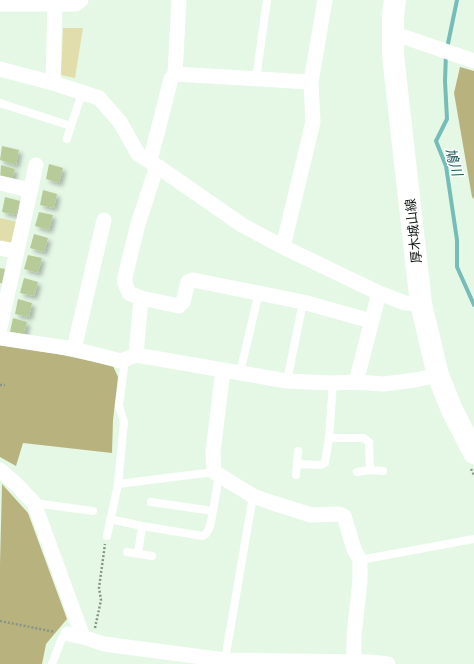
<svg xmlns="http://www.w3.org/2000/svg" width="474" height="664" font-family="Ubuntu,'Noto Sans JP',sans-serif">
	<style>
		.green { fill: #e2deac }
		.forest { fill: #b8b37e }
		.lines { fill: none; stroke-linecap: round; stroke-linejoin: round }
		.stream { stroke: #76bdb9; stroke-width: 4 }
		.building { fill: #b7cb98; filter: url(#shadow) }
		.path { stroke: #879588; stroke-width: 2.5; stroke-dasharray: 2 2; stroke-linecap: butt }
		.lane { stroke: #fff; stroke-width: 8 }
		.street { stroke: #fff; stroke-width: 15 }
		.secondary { stroke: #fff; stroke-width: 22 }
		.labels { text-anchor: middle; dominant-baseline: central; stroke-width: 3; stroke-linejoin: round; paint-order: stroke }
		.street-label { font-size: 13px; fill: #0f1610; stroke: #fff }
		.water-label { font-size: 14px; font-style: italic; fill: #1b5755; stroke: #fff }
	</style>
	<defs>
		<filter id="shadow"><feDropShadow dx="3.5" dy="3.5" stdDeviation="2" flood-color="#0004"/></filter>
	</defs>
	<rect width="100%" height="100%" fill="#e5f8e6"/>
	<path class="green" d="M63,28h20l-8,50 -14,-3z
		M0,218l17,4 -5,21 -12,1z"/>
	<path class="forest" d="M460,67l14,4v128l-2,-2 -18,-104z
		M0,345l58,9 55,12 5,11 -5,43 -1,33 -89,-10 -7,23 -16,-9z
		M2,484l26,29 39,106 -21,25 -4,20h-42v-100z"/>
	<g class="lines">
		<path class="stream" d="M457,0l-11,53 -1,28 2,38 -11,22 10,25 11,74v27l17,38"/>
	</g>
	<path class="building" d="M2,146l17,4 -3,15 -16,-5z
		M49,164l14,4 -4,15 -13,-4z
		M1,165l14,4 -4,14 -11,-3z
		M43,190l14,4 -3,14 -14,-3z
		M5,197l15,4 -4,14 -14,-3z
		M39,212l14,3 -4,15 -14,-4z
		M34,234l14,4 -4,14 -14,-4z
		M28,255l14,3 -4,15 -14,-4z
		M0,268l5,1 -3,14h-2z
		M24,278l14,4 -4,14 -14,-3z
		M18,299l14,4 -3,14 -14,-3z
		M13,318l14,4 -3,14 -14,-4z"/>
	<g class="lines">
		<path class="path" d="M0,385h5
			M471,469l3,6
			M0,621l55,11
			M95,628l6,-28 -2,-12 6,-44"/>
		<path class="lane" d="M256,79l11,-79
			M0,103l71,23 11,-33
			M67,139l4,-13
			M240,373l19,-81
			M287,381l16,-79
			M329,438h35l5,4 1,28 13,1
			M297,464l1,-13
			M357,472l13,-2
			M296,475l1,-11 24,1 4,-2 4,-25 4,-55
			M118,484l96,-12
			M151,502l62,9 6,-35
			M34,503l59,8
			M110,519l32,7 61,10c8,-4 8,-17 10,-25
			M107,536l11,-52 6,-62 -5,-16 6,-46
			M127,552l25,4
			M138,554l4,-28
			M360,560l114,-21
			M225,660l28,-164
			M52,664l10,-26 6,-4"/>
		<path class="street" d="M0,4h76l5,-4
			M393,33l81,28
			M0,69l53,14 46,15 21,24 18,32 19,12 85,59 41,22 96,46 26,10 16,1
			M175,74l136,8 14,-82
			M53,83l2,-79
			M150,161l21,-82 4,-5 4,-74
			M0,183l30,7
			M283,247l30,-125 -2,-40
			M0,248l16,3
			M141,298l38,8 4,-4 5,-20 5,-2 110,22 68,19
			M0,328l36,-163
			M0,338l74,11 47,12 15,-6 151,26 46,2 23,-1 28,2 31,-4 23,-5
			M74,349l30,-129
			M136,355l5,-57 -12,-5 -4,-10v-6l13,-53 19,-58
			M223,370l-10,82 1,20 39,24 20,7 38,12 28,-1 5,2 10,33 6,11v20l-6,56v25
			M356,382l23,-89
			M0,470l16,14 18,19 49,134
			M68,634l15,3 21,7 121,16 144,2 19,2"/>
		<path class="secondary" d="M395,0l-2,15v40l28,249 17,71 14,35 22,43"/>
	</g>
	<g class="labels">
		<g class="street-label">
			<text transform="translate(413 231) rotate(-96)">厚木城山線</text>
		</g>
		<g class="water-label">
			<text transform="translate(454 162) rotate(74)">鳩川</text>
		</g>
	</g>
</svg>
